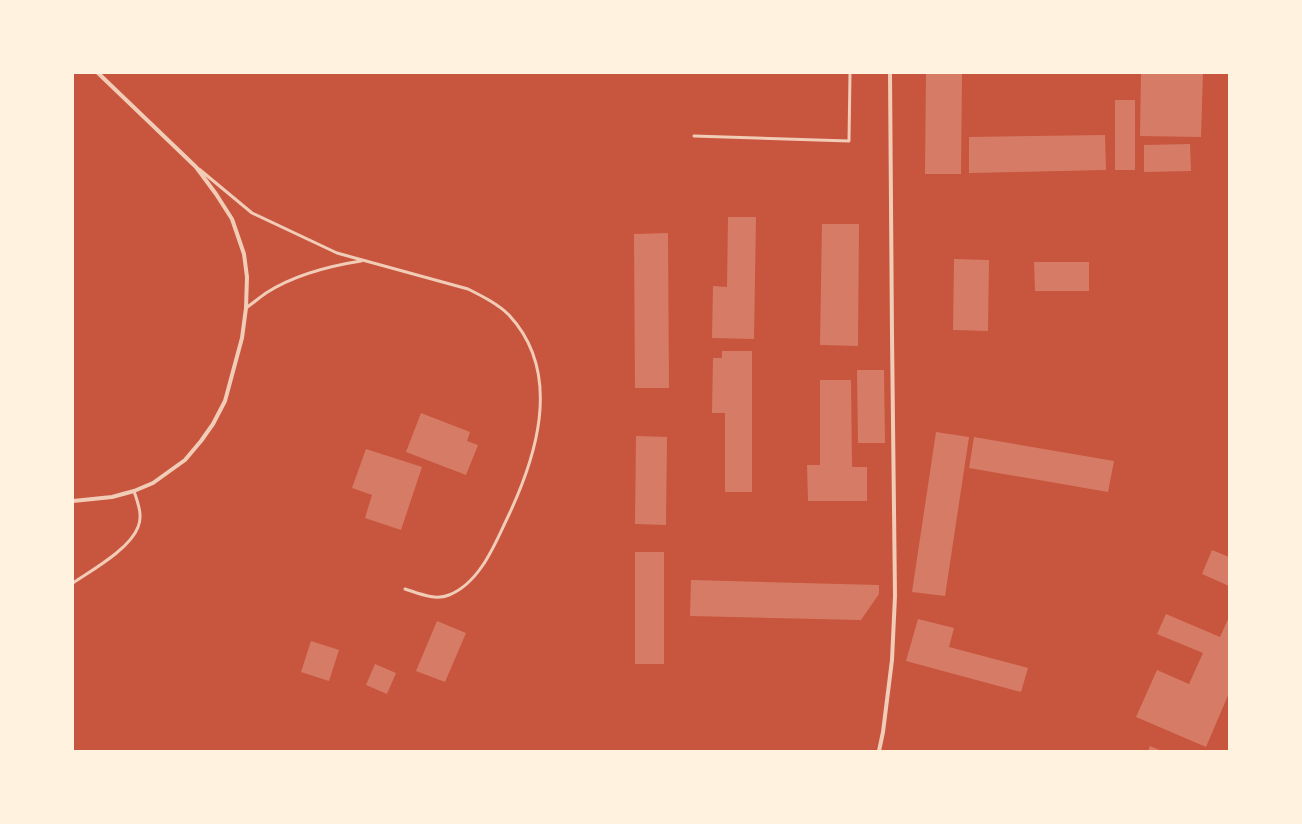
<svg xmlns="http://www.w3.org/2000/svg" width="1302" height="824" font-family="Signika,sans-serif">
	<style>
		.building { fill: #d67c66 }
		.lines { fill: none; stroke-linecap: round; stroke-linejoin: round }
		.service { stroke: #f1ccb7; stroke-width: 3 }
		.minor { stroke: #f1ccb7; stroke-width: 4 }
	</style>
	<rect width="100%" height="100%" fill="#c8553d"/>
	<path class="building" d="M926,73h36l-1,101h-36z
		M1141,73h62l-2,64 -61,-1z
		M1115,100h20v70h-20z
		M1105,135l1,35 -137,3v-36z
		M1190,144l1,27 -47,1v-27z
		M728,217h28l-2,122 -42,-1 1,-52 14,1z
		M822,224h37l-1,122 -38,-1z
		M668,233l1,155h-34l-1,-154z
		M954,259l35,1 -1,71 -35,-1z
		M1034,262h55v29h-54z
		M722,351h30v141h-27v-79h-13l1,-55h9z
		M857,370h27l1,73h-27z
		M820,380h31l1,87h15v34h-59l-1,-36h13z
		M421,413l49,19 -3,9 11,4 -12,30 -60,-23z
		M936,432l33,5 -24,159 -33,-4z
		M636,436l31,1 -1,88 -31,-1z
		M974,437l140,24 -6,31 -139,-24z
		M366,449l56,18 -21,63 -36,-12 7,-23 -20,-7z
		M1212,550l17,7v29l-27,-12z
		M635,552h29v112h-29z
		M691,580l188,5v9l-18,26 -171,-4z
		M1166,614l54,23 9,-20v76l-23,54 -70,-30 21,-47 32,14 14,-31 -46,-19z
		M918,619l36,9 -5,19 79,21 -7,24 -115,-31z
		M437,621l29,12 -21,49 -29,-11z
		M311,641l28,9 -10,31 -28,-9z
		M375,664l21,9 -9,21 -21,-9z
		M1150,746l12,5h-14z"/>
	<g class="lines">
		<path class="service" d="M694,136l155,5 1,-68
			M199,169l53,44 85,40 131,36c14,7 30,15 41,26 56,60 26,147 -5,210 -12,26 -27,59 -55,70 -14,6 -31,-2 -44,-6
			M246,308c7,-5 13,-10 20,-15 28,-18 63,-27 95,-32
			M73,583c19,-13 57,-34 65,-56 5,-11 0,-24 -4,-36"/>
		<path class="minor" d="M73,501l39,-4 22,-6 19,-8 32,-23 16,-19 12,-17 12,-23 17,-63 4,-30 1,-31 -3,-23 -12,-35 -16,-25 -20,-27 -98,-94
			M879,751l4,-19 9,-72 3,-64 -3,-261 -2,-262"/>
	</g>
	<rect width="1302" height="824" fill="none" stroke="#fff3e0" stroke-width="148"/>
</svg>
